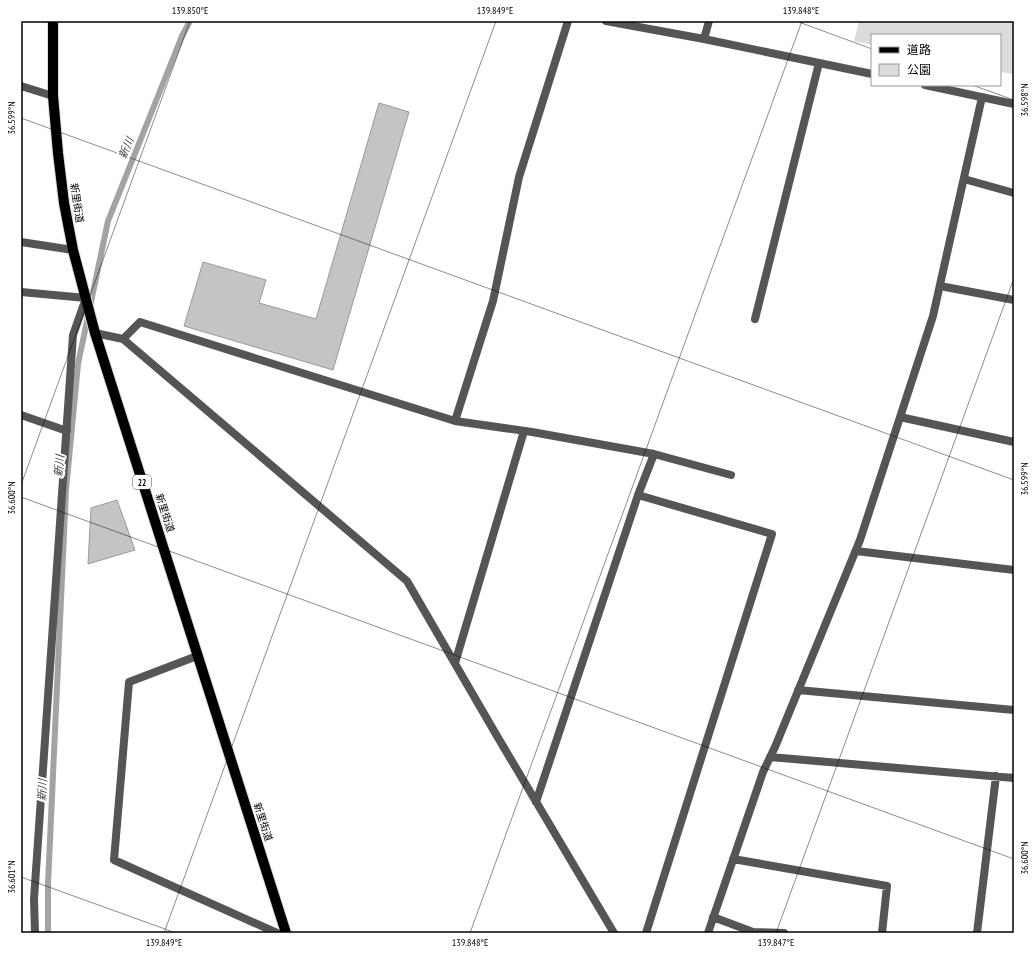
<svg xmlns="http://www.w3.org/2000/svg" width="1035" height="954" font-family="'PT Sans Narrow','Noto Sans JP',sans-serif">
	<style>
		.green { fill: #dcdcdc }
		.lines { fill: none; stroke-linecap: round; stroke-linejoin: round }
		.stream { stroke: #a3a3a3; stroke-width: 6 }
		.building { fill: #c4c4c4; stroke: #999 }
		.primary-casing { stroke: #dbdbdb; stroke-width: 12 }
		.minor { stroke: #555; stroke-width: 8 }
		.primary { stroke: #000; stroke-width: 10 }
		.ticks { fill: none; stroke: #000; stroke-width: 1; stroke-opacity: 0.45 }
		.labels { text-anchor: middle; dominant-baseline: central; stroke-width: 4; stroke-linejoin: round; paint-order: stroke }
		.shield { fill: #fff; stroke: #4c4c4c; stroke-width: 1 }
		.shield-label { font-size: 9px; font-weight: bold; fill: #000 }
		.street-label { font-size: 10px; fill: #000; stroke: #fff }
		.water-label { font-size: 11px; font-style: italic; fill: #444; stroke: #fff }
		.neatline { fill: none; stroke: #000; stroke-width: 1.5 }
		.ticks-label { font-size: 10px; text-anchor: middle; fill: #000 }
	</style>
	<rect width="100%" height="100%" fill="#fff"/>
	<path class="green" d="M859,21h155v53l-14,-2v-37h-128v10l-18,-4z"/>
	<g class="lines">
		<path class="stream" d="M48,933v-49l18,-394 12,-126 30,-143 74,-185 8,-15"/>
	</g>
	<path class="building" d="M379,103l30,9 -76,258 -149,-44 19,-64 63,18 -7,23 57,16z
		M117,500l18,50 -47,14 3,-56z"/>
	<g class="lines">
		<g class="primary-casing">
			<path id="primary" d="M53,21v75l5,57 6,50 9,47 22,83 191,600"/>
		</g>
		<path class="minor" d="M606,21l98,18 168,35
			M704,39l5,-18
			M925,85l89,19
			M21,86l32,10
			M964,179l50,14
			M21,242l52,8
			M940,286l74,14
			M21,292l65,6 -13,37 -39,564 1,34
			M755,319l64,-256
			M95,333l28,6 284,242 90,155 117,197
			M123,339l17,-17 315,99 77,11 122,22 77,21
			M21,415l46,16
			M900,417l114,25
			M455,421l38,-120 26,-124 49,-156
			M856,551l158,19
			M197,656l-68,26 -15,178 163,73
			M455,663l69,-232
			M798,690l216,20
			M770,757l244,21
			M536,802l102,-307
			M733,859l154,27 -5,47
			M713,917l40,15 31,1
			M646,933l126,-399 -134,-39 16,-41
			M708,933l55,-161 12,-25 85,-207 73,-224 49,-219
			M977,933l19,-157"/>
		<use href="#primary" class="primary"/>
	</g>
	<path class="ticks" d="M796,21l76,28M972,85l42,15M21,118l993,362M21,485l169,-464M21,497l993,362M21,877l155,56M164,933l332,-912M470,933l332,-912M776,933l238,-655"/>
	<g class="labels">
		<rect class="shield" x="133" y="475" width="18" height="14" rx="3"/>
		<g class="shield-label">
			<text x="142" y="482">22</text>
		</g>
		<g class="street-label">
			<text transform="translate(77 203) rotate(81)">新里街道</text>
			<text transform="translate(165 513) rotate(72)">新里街道</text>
			<text transform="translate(263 822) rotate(72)">新里街道</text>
		</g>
		<g class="water-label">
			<text transform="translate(126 148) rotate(-68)">新川</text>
			<text transform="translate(59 466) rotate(-85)">新川</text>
			<text transform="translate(42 790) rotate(-87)">新川</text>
		</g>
	</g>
	<rect width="1035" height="954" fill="none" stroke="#ffffff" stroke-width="44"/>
	<rect x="871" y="34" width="130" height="52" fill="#ffffff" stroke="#999999"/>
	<rect x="879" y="47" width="20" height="6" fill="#000000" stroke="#999999"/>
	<text x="907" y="54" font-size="12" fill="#000000">道路</text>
	<rect x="879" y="64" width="20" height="12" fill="#dcdcdc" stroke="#999999"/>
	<text x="907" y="74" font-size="12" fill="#000000">公園</text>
	<rect x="22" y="22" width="991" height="910" class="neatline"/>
	<g class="ticks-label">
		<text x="190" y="14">139.850°E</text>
		<text x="495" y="14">139.849°E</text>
		<text x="801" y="14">139.848°E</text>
		<text transform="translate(1024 100) rotate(-90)" y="4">36.598°N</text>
		<text transform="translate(11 118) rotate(-90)" y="4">36.599°N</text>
		<text transform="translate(1024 479) rotate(-90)" y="4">36.599°N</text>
		<text transform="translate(11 498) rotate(-90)" y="4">36.600°N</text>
		<text transform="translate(1024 858) rotate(-90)" y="4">36.600°N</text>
		<text transform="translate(11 877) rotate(-90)" y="4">36.601°N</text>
		<text x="164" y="946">139.849°E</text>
		<text x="470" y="946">139.848°E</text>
		<text x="776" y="946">139.847°E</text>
	</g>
</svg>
